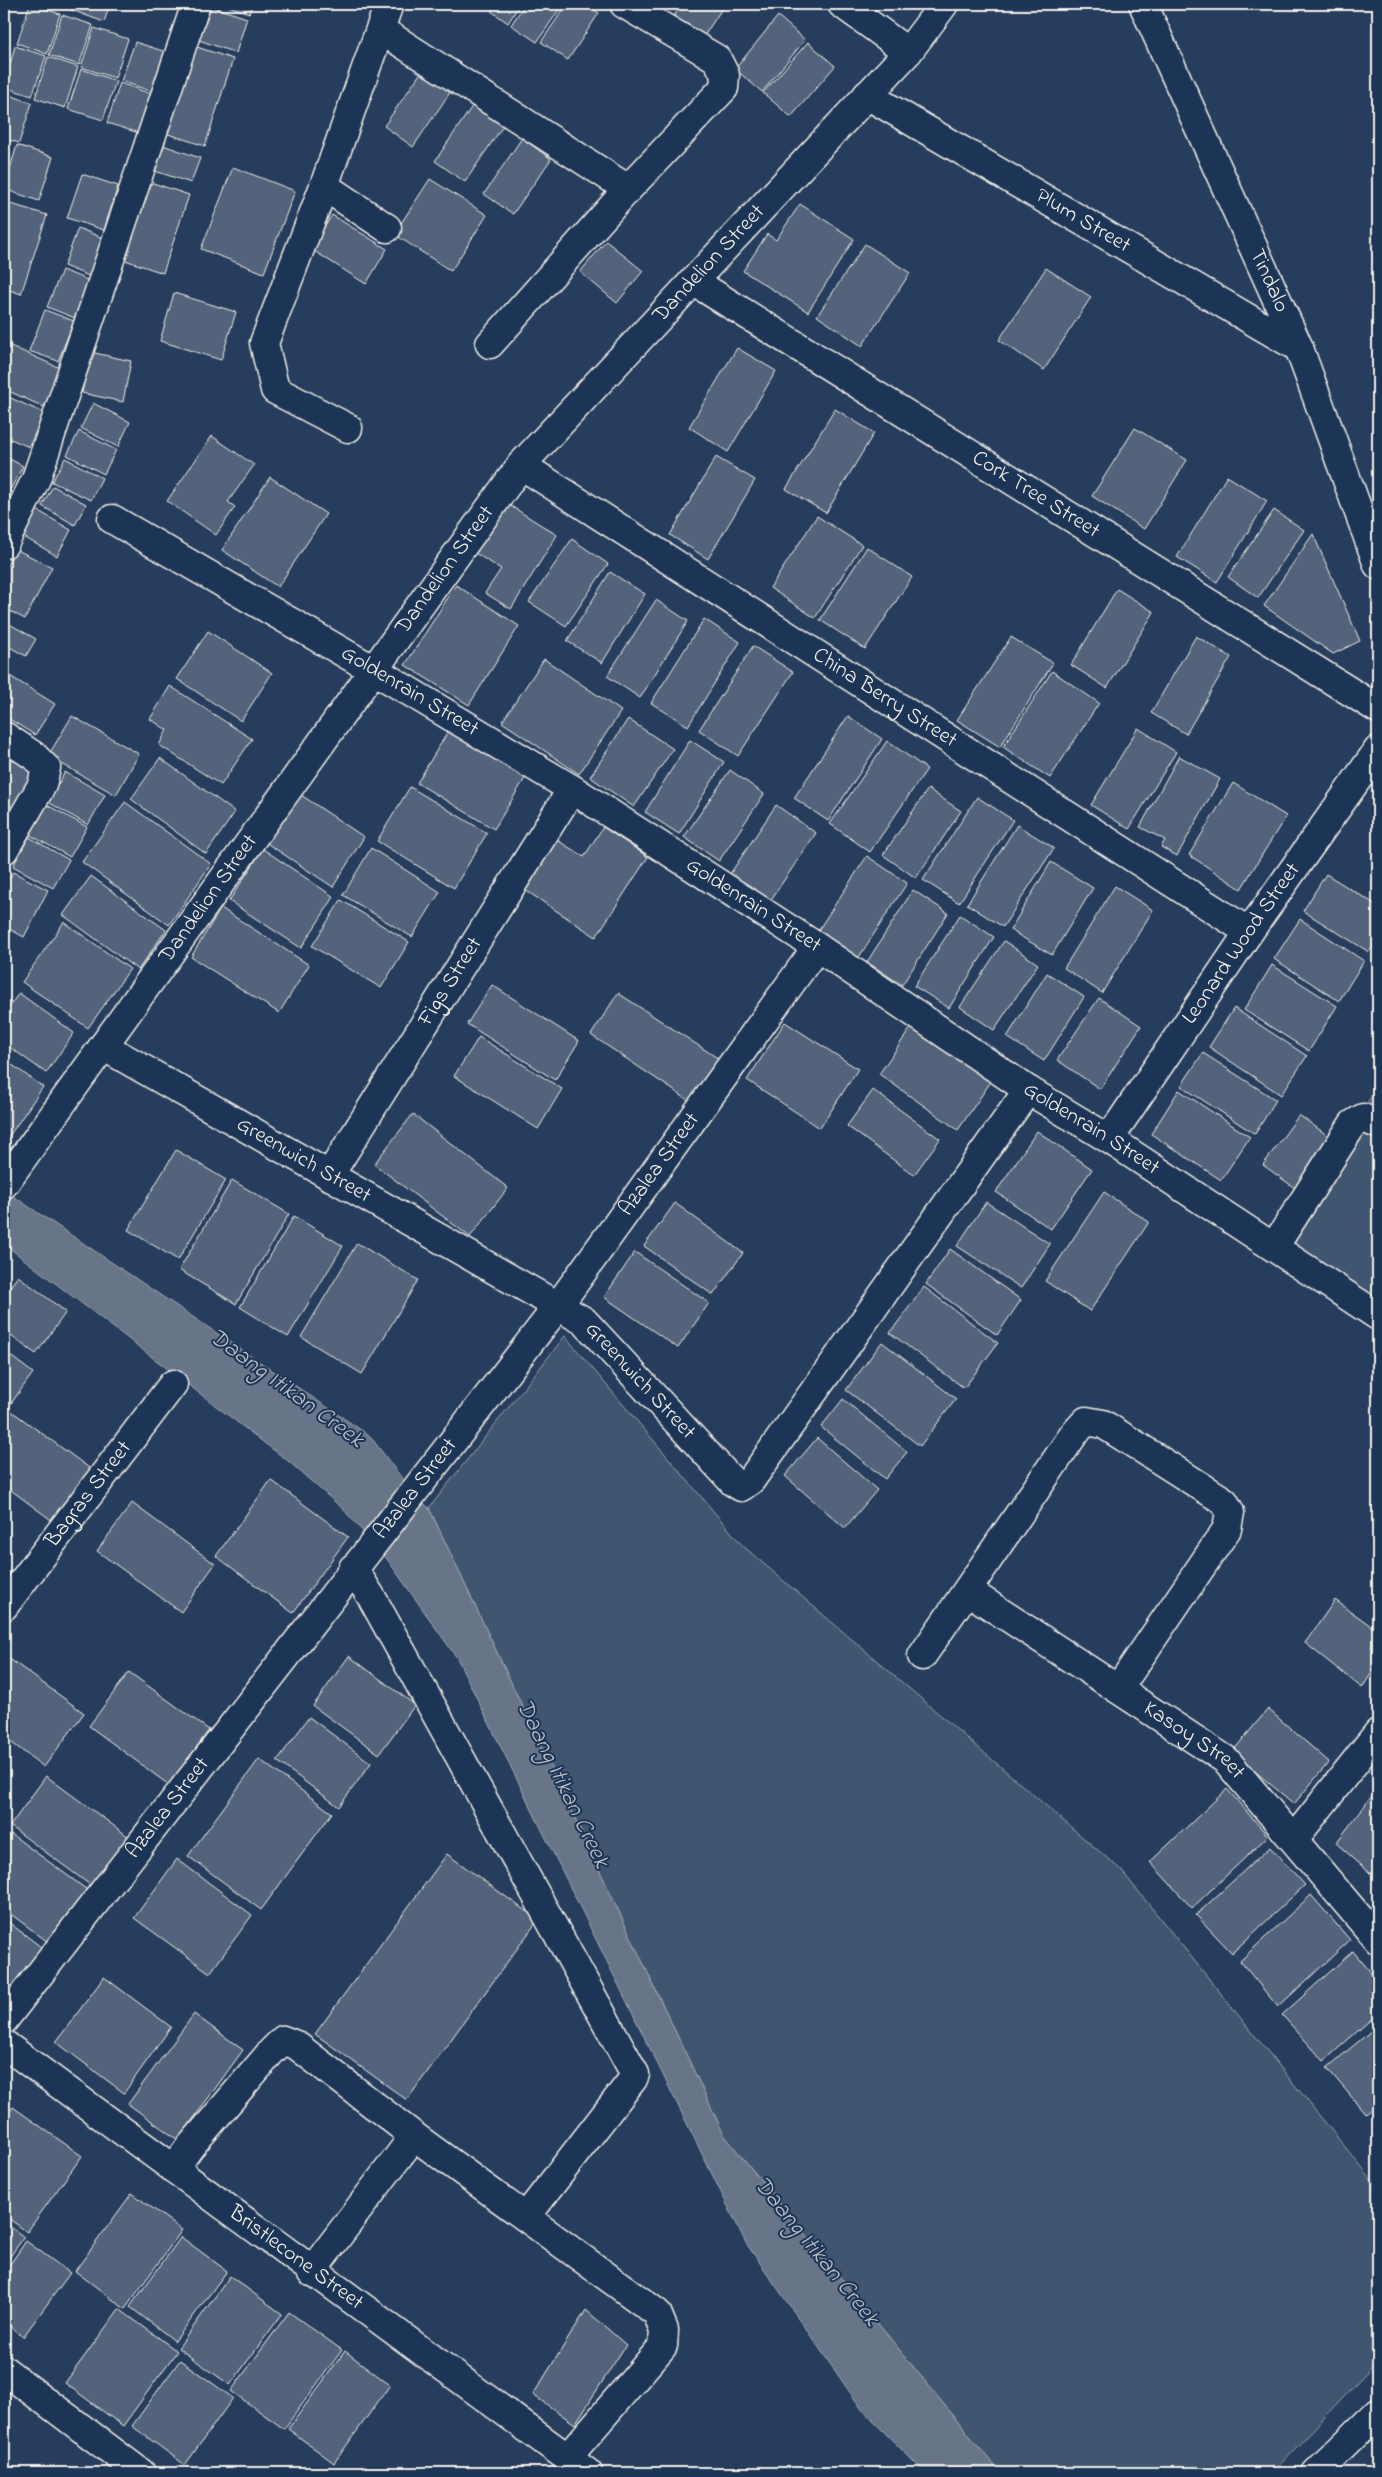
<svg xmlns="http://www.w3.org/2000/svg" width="1382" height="2477" font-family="'Indie Flower',sans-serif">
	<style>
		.green { fill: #40546f; stroke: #9aa2ac }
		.water { fill: #677588; stroke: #9fa7ae }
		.building { fill: #52647b; stroke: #f4f1e8 }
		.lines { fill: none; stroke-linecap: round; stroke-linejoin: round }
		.minor-casing { stroke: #f4f1e8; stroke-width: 31 }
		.minor { stroke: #1d3557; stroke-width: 28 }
		.labels { text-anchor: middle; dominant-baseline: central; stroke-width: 4; stroke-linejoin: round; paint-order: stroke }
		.street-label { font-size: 22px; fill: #f4f1e8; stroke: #1d3557 }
		.water-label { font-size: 24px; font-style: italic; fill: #bcbfc2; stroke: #1d3557 }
	</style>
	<rect width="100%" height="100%" fill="#263d5d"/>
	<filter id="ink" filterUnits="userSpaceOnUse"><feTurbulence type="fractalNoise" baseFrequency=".02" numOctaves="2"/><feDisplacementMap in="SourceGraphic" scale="10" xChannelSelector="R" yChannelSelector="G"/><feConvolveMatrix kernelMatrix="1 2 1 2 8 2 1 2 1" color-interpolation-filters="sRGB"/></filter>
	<g filter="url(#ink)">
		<path class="green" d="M1374,1092h4v212l-100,-63z
			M565,1336l178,210 378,324 257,318v173l-106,112h-272l-276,-338 -295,-627z"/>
		<path class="water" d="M4,1190l366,246 43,57 16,15 295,627 276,338h-75l-62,-62 -117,-168 -289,-585 -70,-99 -44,-50 -55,-48 -284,-217z"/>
		<path class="building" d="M30,4l30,10 -13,40 -30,-11z
			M55,4h55l-6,18z
			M222,4h31l-4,9z
			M496,4h24l-12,19 -17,-12z
			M525,4h38l-26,38 -26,-17z
			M567,4h18l14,9 -31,47 -27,-18z
			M682,4h43l-23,35 -30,-20z
			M207,5l40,13 -11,35 -40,-14z
			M62,15l31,10 -14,40 -30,-10z
			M778,16l27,24 -43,52 -27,-23z
			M94,28l34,11 -13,39 -34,-11z
			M135,42l34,11 -13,40 -35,-12z
			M808,42l27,24 -44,51 -28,-24z
			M15,46l31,10 -14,40 -28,-9z
			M194,46l39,13 -28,87 -40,-13z
			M48,57l30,10 -13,41 -30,-10z
			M81,69l35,12 -13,39 -35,-11z
			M422,71l29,20 -38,56 -29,-21z
			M120,83l34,12 -12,39 -35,-11z
			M4,93l28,10 -13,40 -15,-5z
			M473,105l30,21 -38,56 -30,-21z
			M522,138l29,21 -38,55 -29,-20z
			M160,144l40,14 -9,25 -39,-13z
			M17,145l36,12 -14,44 -35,-12z
			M233,167l62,24 -31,82 -63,-24z
			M82,174l36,12 -14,44 -37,-12z
			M430,179l57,36 -36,56 -57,-37z
			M150,182l39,13 -26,78 -38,-13z
			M8,203l39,12 -26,79 -17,-6v-74z
			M800,204l54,35 -46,73 -65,-41 24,-37 9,6z
			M332,215l55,34 -21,35 -55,-35z
			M78,228l25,10 -14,38 -25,-10z
			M606,241l37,30 -26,32 -37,-31z
			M865,244l45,29 -48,73 -45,-30z
			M1046,268l45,29 -47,73 -45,-30z
			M62,270l28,11 -15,37 -28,-11z
			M174,293l62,19 -15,48 -61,-19z
			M45,310l29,11 -16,40 -29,-10z
			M4,343l58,26 -18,38 -40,-18z
			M737,348l39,23 -48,81 -39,-25z
			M90,352l41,9 -8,41 -41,-9z
			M4,395l40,18 -15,34 -25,-11z
			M93,403l37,19 -12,25 -37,-19z
			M835,409l39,24 -48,80 -40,-24z
			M1135,428l52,32 -43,69 -52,-33z
			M79,431l37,19 -12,24 -37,-19z
			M212,436l42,29 -26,37 7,5 -19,28 -49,-34z
			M4,456l19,10 -15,28 -4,-2z
			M716,457l39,23 -47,79 -38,-24z
			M65,458l37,20 -11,22 -39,-18z
			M1227,476l40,25 -50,81 -40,-25z
			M270,477l56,37 -48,73 -56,-37z
			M53,486l33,18 -11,21 -33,-19z
			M506,503l51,32 -46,74 -26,-16 16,-24 -26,-16z
			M37,510l34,20 -14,26 -35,-20z
			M1274,510l30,20 -46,68 -30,-21z
			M817,516l45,29 -47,73 -45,-30z
			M1313,534l47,107 -27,13 -69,-48z
			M572,539l36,25 -42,62 -37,-24z
			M867,547l45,30 -47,72 -45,-29z
			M15,549l37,18 -27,52 -21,-11v-36z
			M610,572l35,22 -43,69 -35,-22z
			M456,585l63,41 -50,79 -64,-40z
			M1117,589l37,23 -47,76 -36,-23z
			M656,600l32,21 -48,77 -33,-22z
			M704,619l36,23 -52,84 -37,-23z
			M4,621l32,18 -10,17 -22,-12z
			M208,631l64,42 -31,48 -64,-42z
			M1196,636l35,21 -45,77 -35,-21z
			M1011,637l42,26 -53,84 -43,-27z
			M753,646l40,26 -55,84 -39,-26z
			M544,659l77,52 -42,63 -77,-52z
			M1052,671l47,32 -49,75 -47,-31z
			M5,673l50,31 -20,31 -31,-19z
			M170,686l82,53 -31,46 -62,-40 8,-15 -17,-11z
			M72,716l67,38 -23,41 -68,-39z
			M848,716l34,23 -54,82 -34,-23z
			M628,719l45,30 -39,58 -44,-30z
			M450,728l77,47 -33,54 -77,-46z
			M1138,728l38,24 -47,77 -38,-24z
			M690,740l34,22 -45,72 -34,-22z
			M887,741l40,28 -57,83 -40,-28z
			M4,751l31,17 -22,40 -9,-6z
			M1179,756l41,23 -43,77 -16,-9 4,-7 -25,-13z
			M160,758l75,54 -29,42 -75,-55z
			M730,770l34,24 -45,67 -35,-24z
			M65,772l40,23 -17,30 -40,-23z
			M1233,783l53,33 -45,73 -52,-34z
			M410,787l77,46 -33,55 -77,-47z
			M928,789l33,22 -45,67 -33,-23z
			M298,793l66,44 -31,50 -68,-45z
			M977,797l36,23 -54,83 -36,-23z
			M125,802l86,62 -42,61 -87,-63z
			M47,805l40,22 -17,30 -40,-22z
			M776,805l40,28 -48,71 -40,-27z
			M1017,825l37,23 -51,79 -36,-23z
			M603,827l45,30 -52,80 -74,-49 32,-50 30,19z
			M29,837l40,23 -16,28 -40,-22z
			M371,848l69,44 -28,45 -69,-42z
			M263,849l71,48 -33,51 -72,-47z
			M867,856l40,27 -50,77 -40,-28z
			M1051,862l42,26 -41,67 -42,-25z
			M13,872l35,18 -24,47 -20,-11v-37z
			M1326,874l52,32v32l-9,14 -66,-41z
			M91,876l75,54 -28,40 -75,-55z
			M1115,886l38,24 -51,83 -38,-25z
			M913,890l35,23 -46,72 -35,-23z
			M341,900l68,42 -28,46 -69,-42z
			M221,908l88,57 -30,48 -88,-56z
			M960,915l34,22 -45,71 -35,-22z
			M1300,919l64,42 -25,40 -65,-42z
			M64,922l66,47 -42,59 -66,-46z
			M1004,941l34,23 -44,66 -34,-23z
			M1272,965l65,41 -28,45 -65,-41z
			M1047,973l37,24 -40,64 -37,-24z
			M492,985l87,56 -24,39 -88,-56z
			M19,993l55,40 -28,40 -42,-30v-29z
			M618,993l101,66 -28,43 -100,-67z
			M1099,998l42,28 -41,63 -43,-29z
			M1234,1008l73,48 -26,39 -72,-48z
			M785,1022l73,47 -38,59 -73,-48z
			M915,1022l79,55 -36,53 -79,-56z
			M479,1037l83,52 -24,40 -84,-53z
			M1203,1053l73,47 -21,34 -74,-48z
			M4,1059l39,28 -36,52 -3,-2z
			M873,1090l67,49 -26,36 -67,-49z
			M1179,1090l71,47 -29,43 -70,-46z
			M413,1114l95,74 -38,49 -96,-73z
			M1299,1115l36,26 -36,50 -36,-26z
			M1037,1131l55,38 -41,60 -55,-37z
			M176,1150l50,30 -48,80 -50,-30z
			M232,1180l57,34 -53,90 -57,-34z
			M1104,1192l45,30 -59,89 -45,-30z
			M986,1202l64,42 -29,44 -64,-42z
			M675,1203l68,50 -30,42 -69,-49z
			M294,1216l49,30 -55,91 -48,-30z
			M357,1243l61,37 -56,94 -61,-37z
			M950,1249l71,51 -24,35 -71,-51z
			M635,1252l74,51 -31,45 -74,-51z
			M18,1276l48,36 -30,42 -32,-23v-36z
			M924,1287l74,56 -34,45 -74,-55z
			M882,1342l74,57 -36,47 -74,-56z
			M4,1351l29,22 -29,40z
			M843,1399l64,53 -22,27 -64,-52z
			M10,1410l82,60 -38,52 -50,-37v-67z
			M817,1438l60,52 -32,38 -60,-52z
			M271,1480l77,57 -55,76 -77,-57z
			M132,1503l83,61 -34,48 -84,-61z
			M1335,1600l43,31v32l-16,25 -57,-45z
			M349,1656l66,49 -36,49 -66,-48z
			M7,1657l77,56 -40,54 -40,-30v-75z
			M129,1672l80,58 -40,55 -80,-59z
			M1268,1709l61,53 -35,42 -62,-52z
			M309,1717l62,46 -32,44 -62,-46z
			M259,1759l73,54 -71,97 -73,-54z
			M46,1776l83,61 -36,50 -83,-61z
			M1378,1788v92l-42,-37z
			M1227,1789l41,47 -76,72 -42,-46z
			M11,1834l79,58 -38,53 -48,-36v-66z
			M1270,1847l35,38 -73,68 -36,-38z
			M447,1854l91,66 -131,180 -92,-66z
			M177,1859l75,56 -42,58 -76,-55z
			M1311,1895l39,45 -72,67 -38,-46z
			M4,1919l41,31 -41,58z
			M1353,1951l25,30v32l-54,48 -42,-46z
			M104,1977l67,50 -47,66 -68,-51z
			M194,2014l49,36 -65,90 -50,-36z
			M1378,2025v79l-12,10 -39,-46z
			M13,2107l69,49 -55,76 -23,-17v-95z
			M132,2193l50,37 -57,79 -50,-38z
			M4,2222l20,15 -20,28z
			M181,2237l46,34 -52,70 -45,-34z
			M26,2241l44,32 -47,64 -19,-15v-49z
			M230,2276l52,38 -52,71 -52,-37z
			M119,2309l58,42 -54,75 -58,-43z
			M586,2310l40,35 -51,79 -42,-29z
			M289,2312l53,38 -58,79 -53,-38z
			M345,2351l45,34 -56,78 -46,-34z
			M180,2360l53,38 -48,67 -53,-39z"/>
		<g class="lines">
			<g class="minor-casing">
				<g id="minor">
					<path d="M842,4l66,48"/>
					<path id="s1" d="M1143,4l156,344 79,217"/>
					<path d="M381,30l247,159"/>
					<path id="s2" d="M867,95l432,253"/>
					<path d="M324,186l63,42"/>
					<path id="s3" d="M693,281l685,428"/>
					<path d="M490,344l138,-155 96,-101 1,-13 -8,-16 -93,-55"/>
					<path d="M348,428l-73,-38 -11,-47 60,-157 65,-182"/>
					<path id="s4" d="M521,465l728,467"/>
					<path id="s5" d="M112,519l260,150 200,120 245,158 211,143 81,49 269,177"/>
					<path d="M4,544l32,-65 160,-475"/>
					<path d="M4,736l30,20 12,12 -4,17 -38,65"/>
					<path id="s6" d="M103,1046l481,275 149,161 8,5 10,-7 277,-390"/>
					<path id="s7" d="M1109,1139l140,-207 129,-182"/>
					<path id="s8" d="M329,1176l243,-387"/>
					<path id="s9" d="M4,1184l517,-719 387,-413 36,-48"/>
					<path d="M1274,1247l79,-123 10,-6 15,6"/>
					<path d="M353,1568l19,30 263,476 -2,5 -107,138"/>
					<path id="s10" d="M968,1591l258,169 152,180"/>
					<path id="s11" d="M4,1606l169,-222"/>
					<path d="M922,1656l152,-222 12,-13 17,3 121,77 6,11 -3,17 -109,160"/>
					<path d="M1294,1839l84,-106"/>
					<path id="s12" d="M4,2020l554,-714 259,-359"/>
					<path id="s13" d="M4,2044l584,429"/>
					<path d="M174,2169l15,-21 82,-96 12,-12 13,5 118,91 243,177 7,17 -1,16 -96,112"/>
					<path d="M311,2272l103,-136"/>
					<path d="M4,2370l137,103"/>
					<path d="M1316,2473l62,-61"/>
				</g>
			</g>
			<use href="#minor" class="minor"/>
		</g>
	</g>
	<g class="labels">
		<g class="street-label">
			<text stroke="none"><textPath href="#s2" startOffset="250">Plum Street</textPath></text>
			<text stroke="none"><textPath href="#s9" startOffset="1161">Dandelion Street</textPath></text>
			<text stroke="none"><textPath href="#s1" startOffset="304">Tindalo</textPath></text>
			<text stroke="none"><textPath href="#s3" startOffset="404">Cork Tree Street</textPath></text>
			<text stroke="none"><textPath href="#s9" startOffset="756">Dandelion Street</textPath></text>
			<text stroke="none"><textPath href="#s5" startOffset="344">Goldenrain Street</textPath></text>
			<text stroke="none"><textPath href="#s4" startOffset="432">China Berry Street</textPath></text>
			<text stroke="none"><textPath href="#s9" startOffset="351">Dandelion Street</textPath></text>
			<text stroke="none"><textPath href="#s5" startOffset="749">Goldenrain Street</textPath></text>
			<text stroke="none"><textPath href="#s7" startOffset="236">Leonard Wood Street</textPath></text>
			<text stroke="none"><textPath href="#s8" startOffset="229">Figs Street</textPath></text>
			<text stroke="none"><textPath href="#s5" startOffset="1154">Goldenrain Street</textPath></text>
			<text stroke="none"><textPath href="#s6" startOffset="231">Greenwich Street</textPath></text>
			<text stroke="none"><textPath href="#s12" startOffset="1078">Azalea Street</textPath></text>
			<text stroke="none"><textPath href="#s6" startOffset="636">Greenwich Street</textPath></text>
			<text stroke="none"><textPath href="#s12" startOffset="672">Azalea Street</textPath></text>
			<text stroke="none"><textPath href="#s11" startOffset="140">Bagras Street</textPath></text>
			<text stroke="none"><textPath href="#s10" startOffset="271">Kasoy Street</textPath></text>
			<text stroke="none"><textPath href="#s12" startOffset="268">Azalea Street</textPath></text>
			<text stroke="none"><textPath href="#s13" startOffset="362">Bristlecone Street</textPath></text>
		</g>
		<g class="water-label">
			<text transform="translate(286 1389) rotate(36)">Daang Itikan Creek</text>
			<text transform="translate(562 1784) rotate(64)">Daang Itikan Creek</text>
			<text transform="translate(816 2252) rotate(51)">Daang Itikan Creek</text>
		</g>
	</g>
	<rect width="1382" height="2477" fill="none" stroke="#1d3557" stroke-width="20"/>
	<rect x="10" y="10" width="1362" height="2457" fill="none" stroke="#f4f1e8" stroke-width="2" filter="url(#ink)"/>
</svg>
